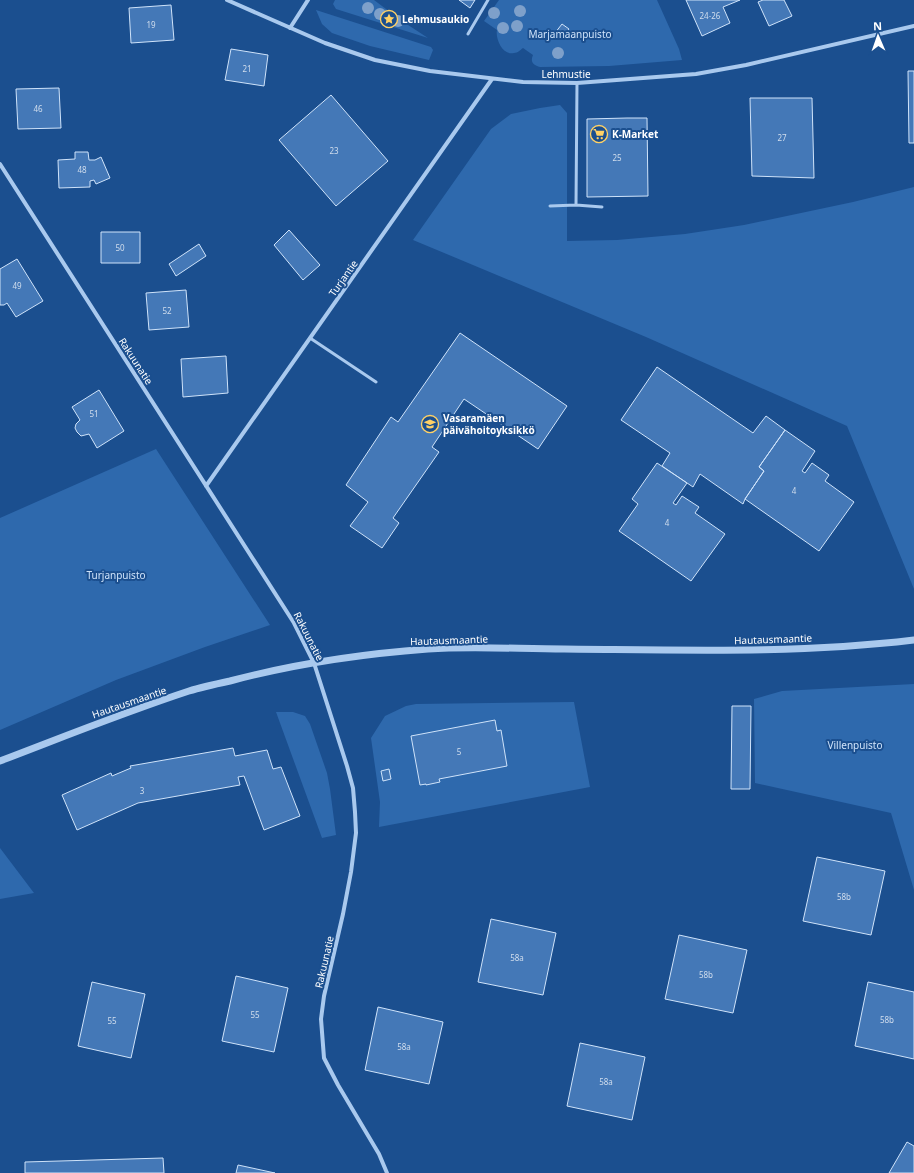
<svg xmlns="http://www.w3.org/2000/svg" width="914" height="1173" font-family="'Noto Sans',sans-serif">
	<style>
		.green { fill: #2e69ad }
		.building { fill: #4478b7; stroke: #cfe3fa }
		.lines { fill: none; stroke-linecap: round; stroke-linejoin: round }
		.service { stroke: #a9c9ee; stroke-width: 3 }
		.minor { stroke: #a9c9ee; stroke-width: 4 }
		.tertiary { stroke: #a9c9ee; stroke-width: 7 }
		.tree { fill: #7ea0ca }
		.labels { text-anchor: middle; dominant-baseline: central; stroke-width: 4; stroke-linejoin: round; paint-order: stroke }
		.number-label { font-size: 8px; fill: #d0dded }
		.poi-label { font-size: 10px; font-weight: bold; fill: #fff; stroke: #1b4f8f; text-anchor: start }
		.park-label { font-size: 10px; fill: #cfe3fa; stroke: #1b4f8f }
		.street-label { font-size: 10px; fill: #fff; stroke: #1b4f8f }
	</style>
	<rect width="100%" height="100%" fill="#1b4f8f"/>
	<path class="green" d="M335,0h39l28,21 26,17 -92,-29 -3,-5z
		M499,0h158l22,49 3,11 -73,6 -69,1c-7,-2 -10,-5 -7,-12l-10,-7c-3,2 -5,5 -9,5 -11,3 -19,-14 -17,-23l-13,-9z
		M316,10l115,37 2,3 -4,10 -59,-14 -38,-13 -10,-9z
		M560,105l7,8v128l50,-1 68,-6 59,-9 109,-23 61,-15v402l-67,-163 -201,-89 -233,-97 78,-111 20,-15 29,-6z
		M156,449l114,176 -65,22 -89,33 -116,50v-212z
		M914,684v206l-23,-77 -136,-30 -1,-84 28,-8z
		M574,702l16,85 -211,40 1,-25 -9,-64 14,-22 21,-10 10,-2z
		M276,712h17l12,4 5,8 17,49 3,16 6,46 -14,3z
		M0,848l34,45 -34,6z"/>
	<path class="building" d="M459,0h16l-5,8z
		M686,0h54l-17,7 7,16 -28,13z
		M763,0h21l8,16 -23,10 -11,-24z
		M171,5l3,35 -43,3 -2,-35z
		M562,24l7,5 -7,9 -7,-5z
		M231,49l37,6 -4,31 -39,-6z
		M908,71h6v72h-5z
		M59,88l2,40 -43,1 -2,-40z
		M331,95l57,66 -52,45 -57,-66z
		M750,98h62l2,80 -62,-2z
		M627,118h20l1,78 -61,1v-78z
		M75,152h13l1,8h6l6,-3 9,21 -14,6 -2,-4 -4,1v6l-31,1 -1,-28 17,-1z
		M289,230l31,35 -17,15 -29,-35z
		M101,232h39v31h-39z
		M199,244l7,12 -30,20 -7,-12z
		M17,259l26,42 -27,16 -9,-14 -3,2h-4v-36z
		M186,290l3,37 -40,3 -3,-37z
		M460,333l107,73 -29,43 -74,-50 -32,48 7,5 -46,66 6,5 -17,25 -32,-22 18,-24 -22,-17 45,-68 7,5z
		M226,356l2,37 -45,4 -2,-38z
		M657,367l96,66 13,-17 19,14 -26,37 5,4 -19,28 -2,5 -43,-30 -7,13 -31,-21 8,-13 -49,-33z
		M99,390l25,41 -27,17 -8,-14 -8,2 -4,-4 -2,-4 1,-4 4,-4 -8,-13z
		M785,430l30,21 -13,20 3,2 7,-10 17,12 -4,6 29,21 -35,49 -74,-52 19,-28 -5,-4z
		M657,463l30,20 -14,20 3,2 6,-9 17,11 -4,6 30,21 -34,47 -72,-50 19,-27 -6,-5z
		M732,706h19l-1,83h-19z
		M495,720l2,11 4,-1 6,36 -68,13 1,3 -14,3v-1l-6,1 -9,-49z
		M233,748l2,8 32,-6 6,19 8,-2 19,49 -36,14 -20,-54 -6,1 2,8 -102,18 -61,27 -15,-35 49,-22 1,3 19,-8 -1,-2z
		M389,769l2,10 -8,2 -2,-10z
		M817,857l68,14 -14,64 -68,-14z
		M491,919l65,14 -13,62 -65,-13z
		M679,935l68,15 -14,63 -68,-14z
		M236,976l52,12 -14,64 -52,-11z
		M92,982l53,12 -14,64 -53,-12z
		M868,982l46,10v67l-59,-13z
		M378,1007l65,15 -14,62 -64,-14z
		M580,1043l65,14 -13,63 -65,-14z
		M907,1142l7,4v27h-25z
		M163,1158l1,15h-139v-11z
		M238,1165l37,8h-39z"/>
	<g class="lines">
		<path class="service" d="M468,34l20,-34
			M576,205l1,-122
			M550,206l26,-1 26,2
			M310,338l66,44"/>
		<path class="minor" d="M227,0l98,43 50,17 55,11 93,11 54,1 119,-9 50,-9 168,-39
			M290,28l18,-28
			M0,164l294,459 20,40 33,103 6,22 2,24 1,21 -5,39 -8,42 -19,82 -3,23 3,39 14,27 41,69 8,19
			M206,486l286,-407"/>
		<path class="tertiary" d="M0,761c63,-24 125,-49 189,-70 13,-4 27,-7 41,-10 64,-17 131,-27 198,-32 45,-3 91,0 136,0 116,1 234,5 350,-9"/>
	</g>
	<g class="tree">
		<circle cx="368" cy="8" r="6"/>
		<circle cx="520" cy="11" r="6"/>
		<circle cx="494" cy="13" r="6"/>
		<circle cx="380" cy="14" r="6"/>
		<circle cx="398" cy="21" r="6"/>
		<circle cx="517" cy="26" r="6"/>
		<circle cx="503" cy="28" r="6"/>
		<circle cx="558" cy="53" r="6"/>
	</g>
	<defs>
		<g id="sight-ring" transform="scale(0.9)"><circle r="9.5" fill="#1b4f8f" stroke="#ffd166" stroke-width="1.5"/><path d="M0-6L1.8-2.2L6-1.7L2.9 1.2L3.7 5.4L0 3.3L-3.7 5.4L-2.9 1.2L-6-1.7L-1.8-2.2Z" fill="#ffd166"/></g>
		<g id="supermarket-ring" transform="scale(0.9)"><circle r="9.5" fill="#1b4f8f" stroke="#ffd166" stroke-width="1.5"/><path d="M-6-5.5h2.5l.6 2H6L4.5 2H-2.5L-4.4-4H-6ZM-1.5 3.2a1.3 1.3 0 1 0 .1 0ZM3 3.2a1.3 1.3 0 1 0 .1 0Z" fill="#ffd166"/></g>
		<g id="school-ring" transform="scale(0.9)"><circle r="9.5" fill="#1b4f8f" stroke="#ffd166" stroke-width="1.5"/><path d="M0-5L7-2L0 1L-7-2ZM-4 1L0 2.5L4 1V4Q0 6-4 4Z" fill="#ffd166"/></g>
	</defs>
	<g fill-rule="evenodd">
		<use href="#sight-ring" x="389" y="19"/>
		<use href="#supermarket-ring" x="599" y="134"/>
		<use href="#school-ring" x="430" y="424"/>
	</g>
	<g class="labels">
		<g class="number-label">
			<text x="710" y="15">24-26</text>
			<text x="151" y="24">19</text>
			<text x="247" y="68">21</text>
			<text x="38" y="108">46</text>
			<text x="782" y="137">27</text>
			<text x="334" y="150">23</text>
			<text x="617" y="157">25</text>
			<text x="82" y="169">48</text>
			<text x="120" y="247">50</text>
			<text x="17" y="285">49</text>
			<text x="167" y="310">52</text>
			<text x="94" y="413">51</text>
			<text x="794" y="490">4</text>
			<text x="667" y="522">4</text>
			<text x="459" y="751">5</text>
			<text x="142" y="790">3</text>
			<text x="844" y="896">58b</text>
			<text x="517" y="957">58a</text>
			<text x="706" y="974">58b</text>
			<text x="255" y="1014">55</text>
			<text x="887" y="1019">58b</text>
			<text x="112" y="1020">55</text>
			<text x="404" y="1046">58a</text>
			<text x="606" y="1081">58a</text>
		</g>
		<g class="poi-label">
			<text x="402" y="19">Lehmusaukio</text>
			<text x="612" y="134">K-Market</text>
			<text x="443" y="418">Vasaramäen<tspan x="443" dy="12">päivähoitoyksikkö</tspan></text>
		</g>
		<g class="park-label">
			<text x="570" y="34">Marjamaanpuisto</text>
			<text x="116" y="575">Turjanpuisto</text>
			<text x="855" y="745">Villenpuisto</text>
		</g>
		<g class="street-label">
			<text x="566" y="74">Lehmustie</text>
			<text transform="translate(343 278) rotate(-55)">Turjantie</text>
			<text transform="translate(136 361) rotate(57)">Rakuunatie</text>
			<text transform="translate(309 636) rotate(63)">Rakuunatie</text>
			<text transform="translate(773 639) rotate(-2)">Hautausmaantie</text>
			<text transform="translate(449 640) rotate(-2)">Hautausmaantie</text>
			<text transform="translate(129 702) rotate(-19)">Hautausmaantie</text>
			<text transform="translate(324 962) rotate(-77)">Rakuunatie</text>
		</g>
	</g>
	<g transform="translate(878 36) rotate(358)" stroke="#1b4f8f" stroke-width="3" paint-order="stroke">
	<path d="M0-3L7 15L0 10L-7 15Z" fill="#ffffff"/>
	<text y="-6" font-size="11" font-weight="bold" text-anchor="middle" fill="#ffffff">N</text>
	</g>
</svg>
